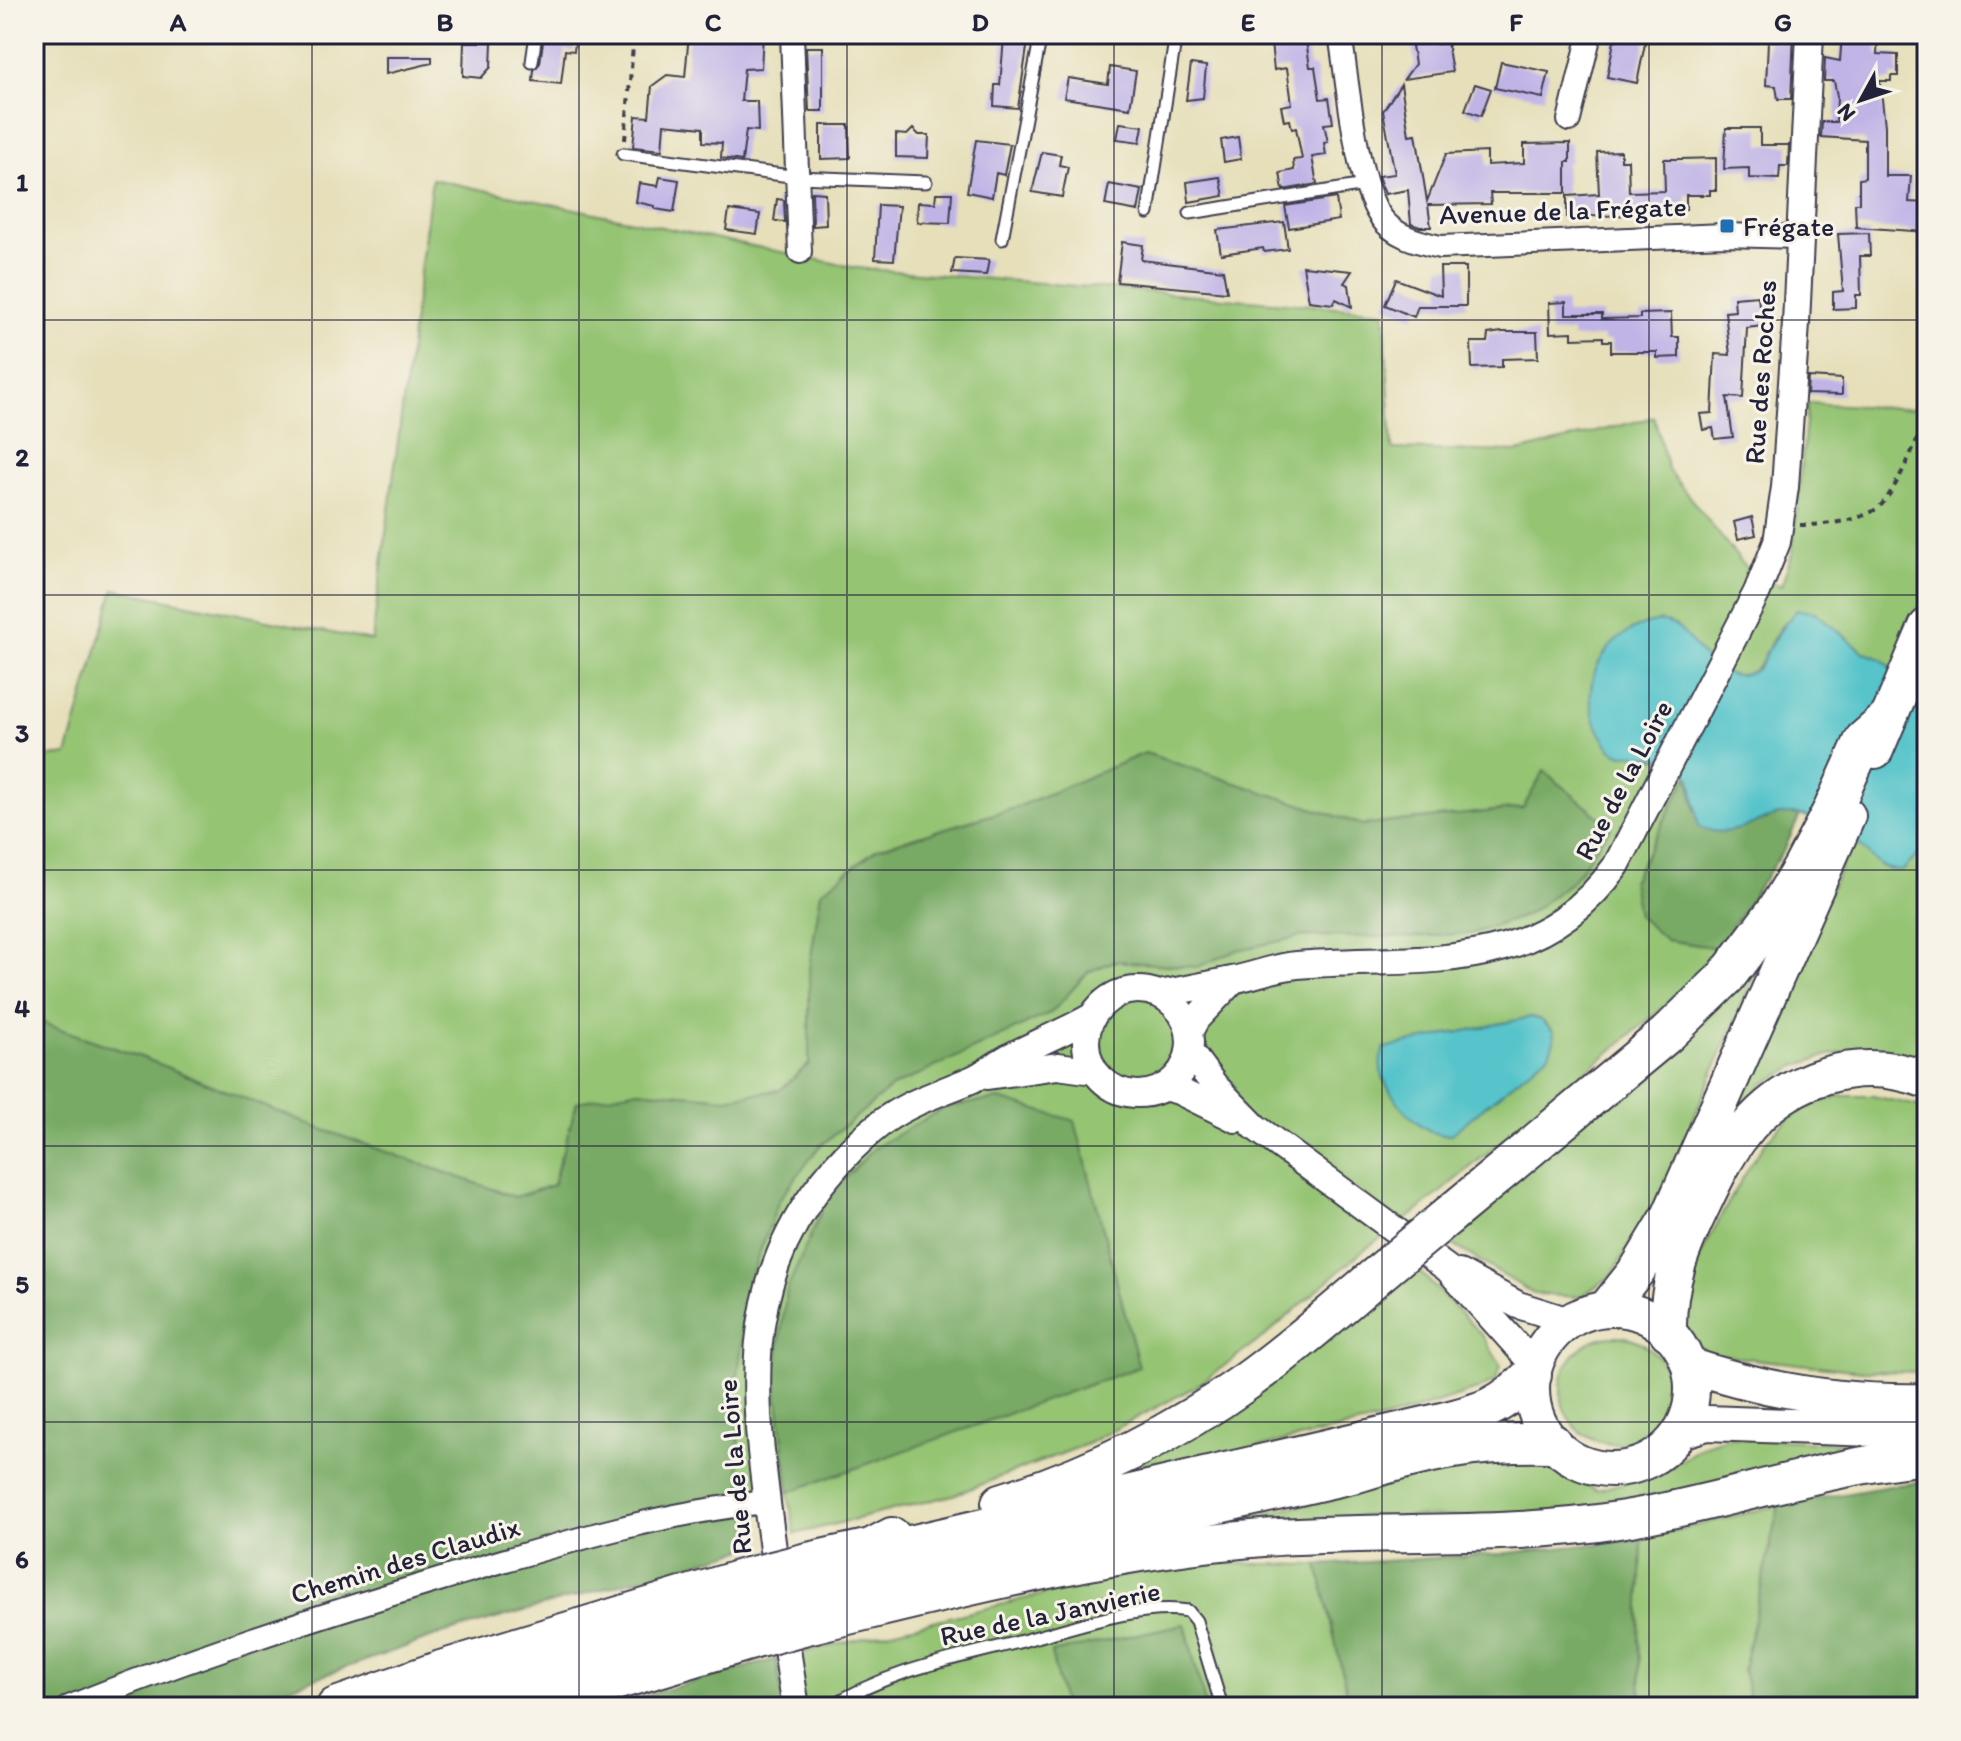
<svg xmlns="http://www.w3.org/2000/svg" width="1961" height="1741" font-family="Itim,sans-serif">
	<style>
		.green { fill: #95c473; stroke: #5c7357; stroke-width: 2 }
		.forest { fill: #78aa65; stroke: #4d6650; stroke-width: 2 }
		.water { fill: #56c4ca; stroke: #3c7382; stroke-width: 2 }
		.building { fill: #c0b4e7 }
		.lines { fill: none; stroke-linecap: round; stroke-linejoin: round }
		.service-casing { stroke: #3f3e4e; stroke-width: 15 }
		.minor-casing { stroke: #3f3e4e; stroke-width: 26 }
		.tertiary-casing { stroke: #3f3e4e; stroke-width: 30 }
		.primary-casing { stroke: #3f3e4e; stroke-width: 38 }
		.trunk-casing { stroke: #3f3e4e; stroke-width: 40 }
		.motorway-casing { stroke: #3f3e4e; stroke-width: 42 }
		.path { stroke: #3f3e4e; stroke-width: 4; stroke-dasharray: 6 6; stroke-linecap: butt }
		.service { stroke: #fff; stroke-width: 11 }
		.minor { stroke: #fff; stroke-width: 22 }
		.tertiary { stroke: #fff; stroke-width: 26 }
		.primary { stroke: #fff; stroke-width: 34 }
		.trunk { stroke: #fff; stroke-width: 36 }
		.motorway { stroke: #fff; stroke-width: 38 }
		.trunk-bridge-casing { stroke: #3f3e4e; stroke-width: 40; stroke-linecap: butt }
		.motorway-bridge-casing { stroke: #3f3e4e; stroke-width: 42; stroke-linecap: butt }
		.trunk-bridge { stroke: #fff; stroke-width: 36 }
		.motorway-bridge { stroke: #fff; stroke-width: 38 }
		.grid { fill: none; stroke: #22223b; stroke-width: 2; stroke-opacity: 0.55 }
		.poi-dot { fill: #1f6fb2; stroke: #f7f3e8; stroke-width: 3 }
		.labels { text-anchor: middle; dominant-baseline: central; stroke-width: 6; stroke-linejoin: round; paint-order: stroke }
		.street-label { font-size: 28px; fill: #22223b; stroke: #f7f3e8 }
		.poi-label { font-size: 28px; fill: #22223b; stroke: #f7f3e8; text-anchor: start }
		.neatline { fill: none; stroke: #22223b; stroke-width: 3 }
		.grid-label { font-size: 26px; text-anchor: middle; font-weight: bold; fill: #22223b }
	</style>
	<rect width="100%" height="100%" fill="#f7f3e8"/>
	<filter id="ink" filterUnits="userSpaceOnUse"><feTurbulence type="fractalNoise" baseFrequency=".0125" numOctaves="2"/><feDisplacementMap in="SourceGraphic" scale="16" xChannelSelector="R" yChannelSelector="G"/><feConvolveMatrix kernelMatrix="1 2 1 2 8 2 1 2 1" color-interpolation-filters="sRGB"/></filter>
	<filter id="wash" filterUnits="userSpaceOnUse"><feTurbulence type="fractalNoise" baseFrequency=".006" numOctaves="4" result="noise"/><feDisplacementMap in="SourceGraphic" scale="32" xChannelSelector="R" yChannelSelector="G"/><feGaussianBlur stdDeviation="1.8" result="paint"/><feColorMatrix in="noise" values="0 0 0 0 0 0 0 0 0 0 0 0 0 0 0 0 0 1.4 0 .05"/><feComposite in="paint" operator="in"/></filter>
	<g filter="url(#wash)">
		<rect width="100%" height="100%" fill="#e6dfba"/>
		<path class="green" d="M432,179l425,89 527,43 8,138 126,3 136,-35 14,53 82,103 31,13 11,-32 16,-151 105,6 14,-29v301l-26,-6 -20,-16 -17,-7 -49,-40c-9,3 -22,6 -30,11 -10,7 -17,27 -23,37 -27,45 -68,-15 -87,-35l-38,130 38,8 14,11 -57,107 34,59 52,8 -53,58 -250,207 -54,39 -97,85 -69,50 -108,57 -134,51 -158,39 -7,-42 -44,4 -4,-28 -4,-80 16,-115 27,-73 40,-53 73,-60 160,-75 36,-40 27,-11 82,6 41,-18 66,-13 107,1 62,-4 54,-18 45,-34 39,-54 -87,-19 -161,17 -218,-72 -130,55 -137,40 -57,44 -12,77v95l-29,26 -55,8 -87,-8 -78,67 -7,28 -38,12 -194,-68 -175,-70 -112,-39v-263l33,-2 47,-166 258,52z
			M1853,839l49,32 15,-15 10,-5v207l-51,-10 -47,7 -33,11 -34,19 -35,38z
			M1762,958l-94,221 -56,96 -32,22 -46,-3 -87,-53z
			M1838,1096h35l54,12v264l-65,-1 -154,-17 -11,-3c-7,-12 -16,-26 -16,-40 -2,-25 67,-146 85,-169 21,-26 41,-35 72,-46z
			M1412,1264l71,72 18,30 -6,15 -18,9 -88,28 -247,55 -7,-8z
			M1561 1390a54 54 0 1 1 108 0a54 54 0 1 1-108 0Z
			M1729,1437l158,9 -269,60 -126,11 -124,-1 -184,11 126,-23 141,-42 81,-3 65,31 65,-17 43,-28z
			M1779,1505l-36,165 8,37h-110l-2,-70 3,-98z
			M1207,1563l111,2 32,142h-130l-15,-2 -20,-81 -134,29 13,54h-280l-8,-48 360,-87z"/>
		<path class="forest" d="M1145,753l218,72 160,-17 21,-37 67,56 -39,54 -45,34 -54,18 -62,4 -107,-1 -66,14 -41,17 -83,-6 -26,11 -36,40 -160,75 -73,60 -40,53 -27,73 -16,115 4,81 13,78 -311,87 -209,73h-199v-687l112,39 175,70 194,68 38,-12 24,-83 61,-12 87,8 55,-8 29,-26v-95l12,-77 57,-44 137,-40z
			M1689,774l6,36 70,10 14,-7 21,2 -15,33 -67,100 -52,-8 -28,-24 -6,-35z
			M999,1099l76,22 64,246 -350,125 -14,-118 12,-85 41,-93 46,-48 72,-41z
			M1927,1482v225h-176l-8,-37 36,-165 117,-20z
			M1642,1539l-3,98 2,70h-291l-32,-142 181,-11z
			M1185,1624l20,80 15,3h-156l-13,-54z
			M776,1659l8,48h-180z"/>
		<path class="water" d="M1797,610l18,2 48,40 18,7 20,16 26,6v170l-10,5 -15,15c-26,0 -32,-18 -50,-33 -14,-11 -34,-19 -51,-23 -39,-8 -61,30 -102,12 -4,-14 -4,-44 -11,-54 -11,-14 -34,-17 -50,-18 -6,-1 -14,1 -18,-1 -10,-3 -16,-14 -20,-22 -26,-47 5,-102 56,-110 33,-6 44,54 82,53 5,0 14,-2 18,-5 5,-4 9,-15 12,-21 9,-15 17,-27 29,-39z
			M1531,1017l10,3 12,11 1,10 -5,13 -98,80c-26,7 -62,-37 -69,-60 -3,-10 -1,-17 2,-26z"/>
		<g id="blocks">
			<path class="building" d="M544,34h32l-2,17 -9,-1 -4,34 -28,-3 1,-11 6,-7z
				M689,34h74l-2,34 -17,1 -3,32h16l1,30 -12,-1 -4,31 -21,-3 1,-15 -19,-1v-14l-39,-4 -2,26 -29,-3 3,-31 13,1 3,-31 15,-11 18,2z
				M1270,34h35l5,33h5l5,32 9,-1 4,25 -9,1 4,18 -4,1 2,12 -14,2 5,27 -34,6 -3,-17 14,-3 -1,-10 9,-1 -6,-31 -4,1 -2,-9 -6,1 -3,-15 11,-2 -5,-36 -13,2z
				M1410,34h27l1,10 9,-2 5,30 -48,7 11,-15z
				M1624,34l22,5 -9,44 -30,-6 7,-36z
				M1779,34h15l-3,65h-13l-2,-13 -10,-1 2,-44h10z
				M1842,34h36l-1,20 21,1v21h-7v5h-11l5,45v50h26l-2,26 18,1v29l-71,-5 -1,-24h4v-24l6,-1v-38l-44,-3 1,-15h14l1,-26 -3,-15h-10l1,-23 15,3z
				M1004,38l24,3 -10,67 -24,-2 1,-21h5z
				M464,42h28l-1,25 -10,11 -18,-2z
				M806,47h17v64h-14z
				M386,57h46v6l-46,11z
				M1501,62l48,10 -6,26 -48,-10z
				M1191,64l15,2 -3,32 -17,2z
				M1110,67l26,4 -6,37 -66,-10 4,-20 40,6z
				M1401,84l8,51 7,-1 11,67 19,-47 41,-2v13l37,-2v-19l46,-1v19h-4v31h-76l1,11 -63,1 3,22h-11l-9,-3 -3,-34 -23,4 -7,-18 17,-2 -12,-63z
				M1475,84l16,5 -10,27 -16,-6z
				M1120,123l23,3 -3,16 -23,-3z
				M821,125h28l1,33 -29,1z
				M1726,128h34v17h29l-1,21h-8l-1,13 -30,-1v-10l-25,1z
				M913,129l6,6h10l-1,23 -32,-1v-23l11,1z
				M1238,137l3,22 -17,3 -3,-22z
				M976,140l34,4 -6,31 -8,-2 -4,24 -25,-5z
				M1621,151v9h7l1,32 36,-1 -1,-32h16l36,-1v32h-6v5h-24v14h-26v5l-93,3v-21l32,-2 -2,-42z
				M1042,152l19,3 -2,10 9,2 -6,30 -30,-5z
				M660,177l19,3 -5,32 -19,-3v-3l-19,-4 3,-19 19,3z
				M1220,177l4,19 -35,6 -2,-20z
				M1109,184l33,6 -4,21 -33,-6z
				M812,192l13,1 1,32 -13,1z
				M936,193h16l-2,30 -33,-1 1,-20 17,1z
				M1336,198l3,22 -50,8 -4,-22z
				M777,199l7,1 1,22 -11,-1z
				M878,205l21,1 -5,54 -19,-1z
				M729,210l31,4 -3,20 -31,-4z
				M1284,222l4,27 -24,3 -1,-4 -42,6 -4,-24z
				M1869,233l1,23h-10l1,39h-5v13l-23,1v-17l10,-1 -5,-57z
				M1122,242l21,3 -2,15 82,10 4,22 -110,-10z
				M955,258l34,2 -3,15 -34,-2z
				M1303,266l49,5 -8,12 5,2 3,22 -16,-8 -3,5 -24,-3z
				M1440,267h26v39h-48l-4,11 -29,-12 11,-26 45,17z
				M1758,296l1,9 10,-1 2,21 -24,3 -4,70 -16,-1 6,40 -18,2 -2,-11 -10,2 -3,-16 12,-1 3,-59 15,1 -5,-43 10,-1 -1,-13z
				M1566,302v12h36v5l38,-1v-4l31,-1 1,24h7v20l-22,1v-6h-46v-11h-8v-4l-31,1v-6l-22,1 -1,-30z
				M1502,332h35l1,26 -36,1v8l-30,1 -1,-26h16l1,-8z
				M1808,377l34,2v16l-35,-1z
				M1752,517l4,18 -18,4 -4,-17z"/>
		</g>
	</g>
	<g filter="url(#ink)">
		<use href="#blocks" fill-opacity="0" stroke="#3f3e4e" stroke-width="2"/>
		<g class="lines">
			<g class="service-casing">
				<path id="service" d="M532,62l4,-28
					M623,154l175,23 128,5
					M1148,213l28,-179
					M1190,213l175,-28
					M1002,239l39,-205
					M715,1707h23
					M830,1707c60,-38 129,-49 196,-67 46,-12 116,-37 162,-29l8,10 26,86"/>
			</g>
			<g class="minor-casing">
				<path id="minor" d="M792,34l8,218
					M1340,34c8,48 15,144 40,182 13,20 38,26 60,31l284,-12 76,2
					M1569,120l21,-86
					M69,1707c122,-50 247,-90 373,-128 107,-32 214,-66 325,-77"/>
			</g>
			<g class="tertiary-casing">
				<path id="tertiary" d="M1086 1042a52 52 0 1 1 104 0a52 52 0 1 1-104 0Z
					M1159,994c24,-4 48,-9 73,-14 22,-4 42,-13 65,-15 122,-10 237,15 319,-99l141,-274 20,-50 8,-55 11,-164 14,-289
					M1189,1032l7,-13 37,-39
					M1189,1051l26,35 40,41 193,142 87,97
					M987,1076l71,-10 36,5
					M1163,1087l16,4 57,28
					M1459,1273l59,32 51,16
					M796,1707c-10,-60 -18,-120 -26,-180 -16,-126 -32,-235 51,-343 18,-23 40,-46 64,-64 27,-19 58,-28 88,-41 15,-7 27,-18 42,-25 25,-12 51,-23 76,-37"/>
			</g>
			<g class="primary-casing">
				<path id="primary" d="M1532 1389a80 80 0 1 1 160 0a80 80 0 1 1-160 0Z
					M1689,1365c77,26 156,38 238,36
					M1680,1431l27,-8 194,7 26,-2"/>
			</g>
			<g class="trunk-casing">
				<path id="trunk" d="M1875,750l52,-123
					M1607,1308l31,-39 32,-53 177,-400
					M1668,1332c-1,-50 13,-84 35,-129 11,-23 23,-48 39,-69 45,-58 116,-80 185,-54
					M811,1625c149,-36 299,-75 452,-87 120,-9 242,1 362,-19 101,-17 199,-53 302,-63
					M531,1707l221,-66"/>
			</g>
			<g class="motorway-casing">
				<path id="motorway" d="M1448,1216l219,-182 59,-57 50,-66 26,-43 31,-59 31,-69 22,-19
					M1001,1503c86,-27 172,-69 246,-122 44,-32 86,-68 128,-104
					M871,1548l22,1 545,-126c44,-11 62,-15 94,-48
					M808,1562l63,-14 21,-11
					M809,1599l100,-26 448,-100c71,-22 120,-32 195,-30
					M336,1707l105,-37 307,-93
					M426,1707l168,-54 159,-40"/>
			</g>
			<path class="path" d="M625,140l9,-106
				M1800,525c23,0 60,-3 79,-18 17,-15 38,-68 48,-90"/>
			<use href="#service" class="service"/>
			<use href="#minor" class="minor"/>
			<use href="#tertiary" class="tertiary"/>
			<use href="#primary" class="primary"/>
			<use href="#trunk" class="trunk"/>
			<use href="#motorway" class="motorway"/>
			<g class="trunk-bridge-casing">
				<path id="trunk-bridge" d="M752,1641l59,-16"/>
			</g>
			<g class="motorway-bridge-casing">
				<path id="motorway-bridge" d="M1375,1277l73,-61
					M748,1577l60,-15
					M753,1613l56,-14"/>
			</g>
			<use href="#trunk-bridge" class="trunk-bridge"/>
			<use href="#motorway-bridge" class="motorway-bridge"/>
		</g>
	</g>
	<path class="grid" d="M312,34v1673M579,34v1673M847,34v1673M1114,34v1673M1382,34v1673M1649,34v1673M34,320h1893M34,595h1893M34,870h1893M34,1146h1893M34,1422h1893"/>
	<rect class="poi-dot" x="1719" y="218" width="16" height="16" rx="4"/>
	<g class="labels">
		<g class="street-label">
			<text transform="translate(1563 210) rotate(-2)">Avenue de la Frégate</text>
			<text transform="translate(1760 372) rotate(-86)">Rue des Roches</text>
			<text transform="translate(1623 780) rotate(-62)">Rue de la Loire</text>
			<text transform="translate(734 1467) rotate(-95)">Rue de la Loire</text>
			<text transform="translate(405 1560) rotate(-17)">Chemin des Claudix</text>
			<text transform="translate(1050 1613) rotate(-12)">Rue de la Janvierie</text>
		</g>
		<g class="poi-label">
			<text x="1743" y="226">Frégate</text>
		</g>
	</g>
	<rect width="1961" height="1741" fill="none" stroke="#f7f3e8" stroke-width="88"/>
	<g transform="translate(1861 100) rotate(230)" stroke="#f7f3e8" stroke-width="6" paint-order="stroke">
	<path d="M0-6L14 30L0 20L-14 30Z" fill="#22223b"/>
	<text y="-12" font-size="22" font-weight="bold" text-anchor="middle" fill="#22223b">N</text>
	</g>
	<rect x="44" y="44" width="1873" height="1653" class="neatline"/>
	<g class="grid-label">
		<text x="178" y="31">A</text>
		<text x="445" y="31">B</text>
		<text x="713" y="31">C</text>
		<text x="980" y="31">D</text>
		<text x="1248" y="31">E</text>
		<text x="1516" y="31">F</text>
		<text x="1783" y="31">G</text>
		<text x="22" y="191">1</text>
		<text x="22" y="466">2</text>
		<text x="22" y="742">3</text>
		<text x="22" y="1017">4</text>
		<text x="22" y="1293">5</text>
		<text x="22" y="1568">6</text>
	</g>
</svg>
